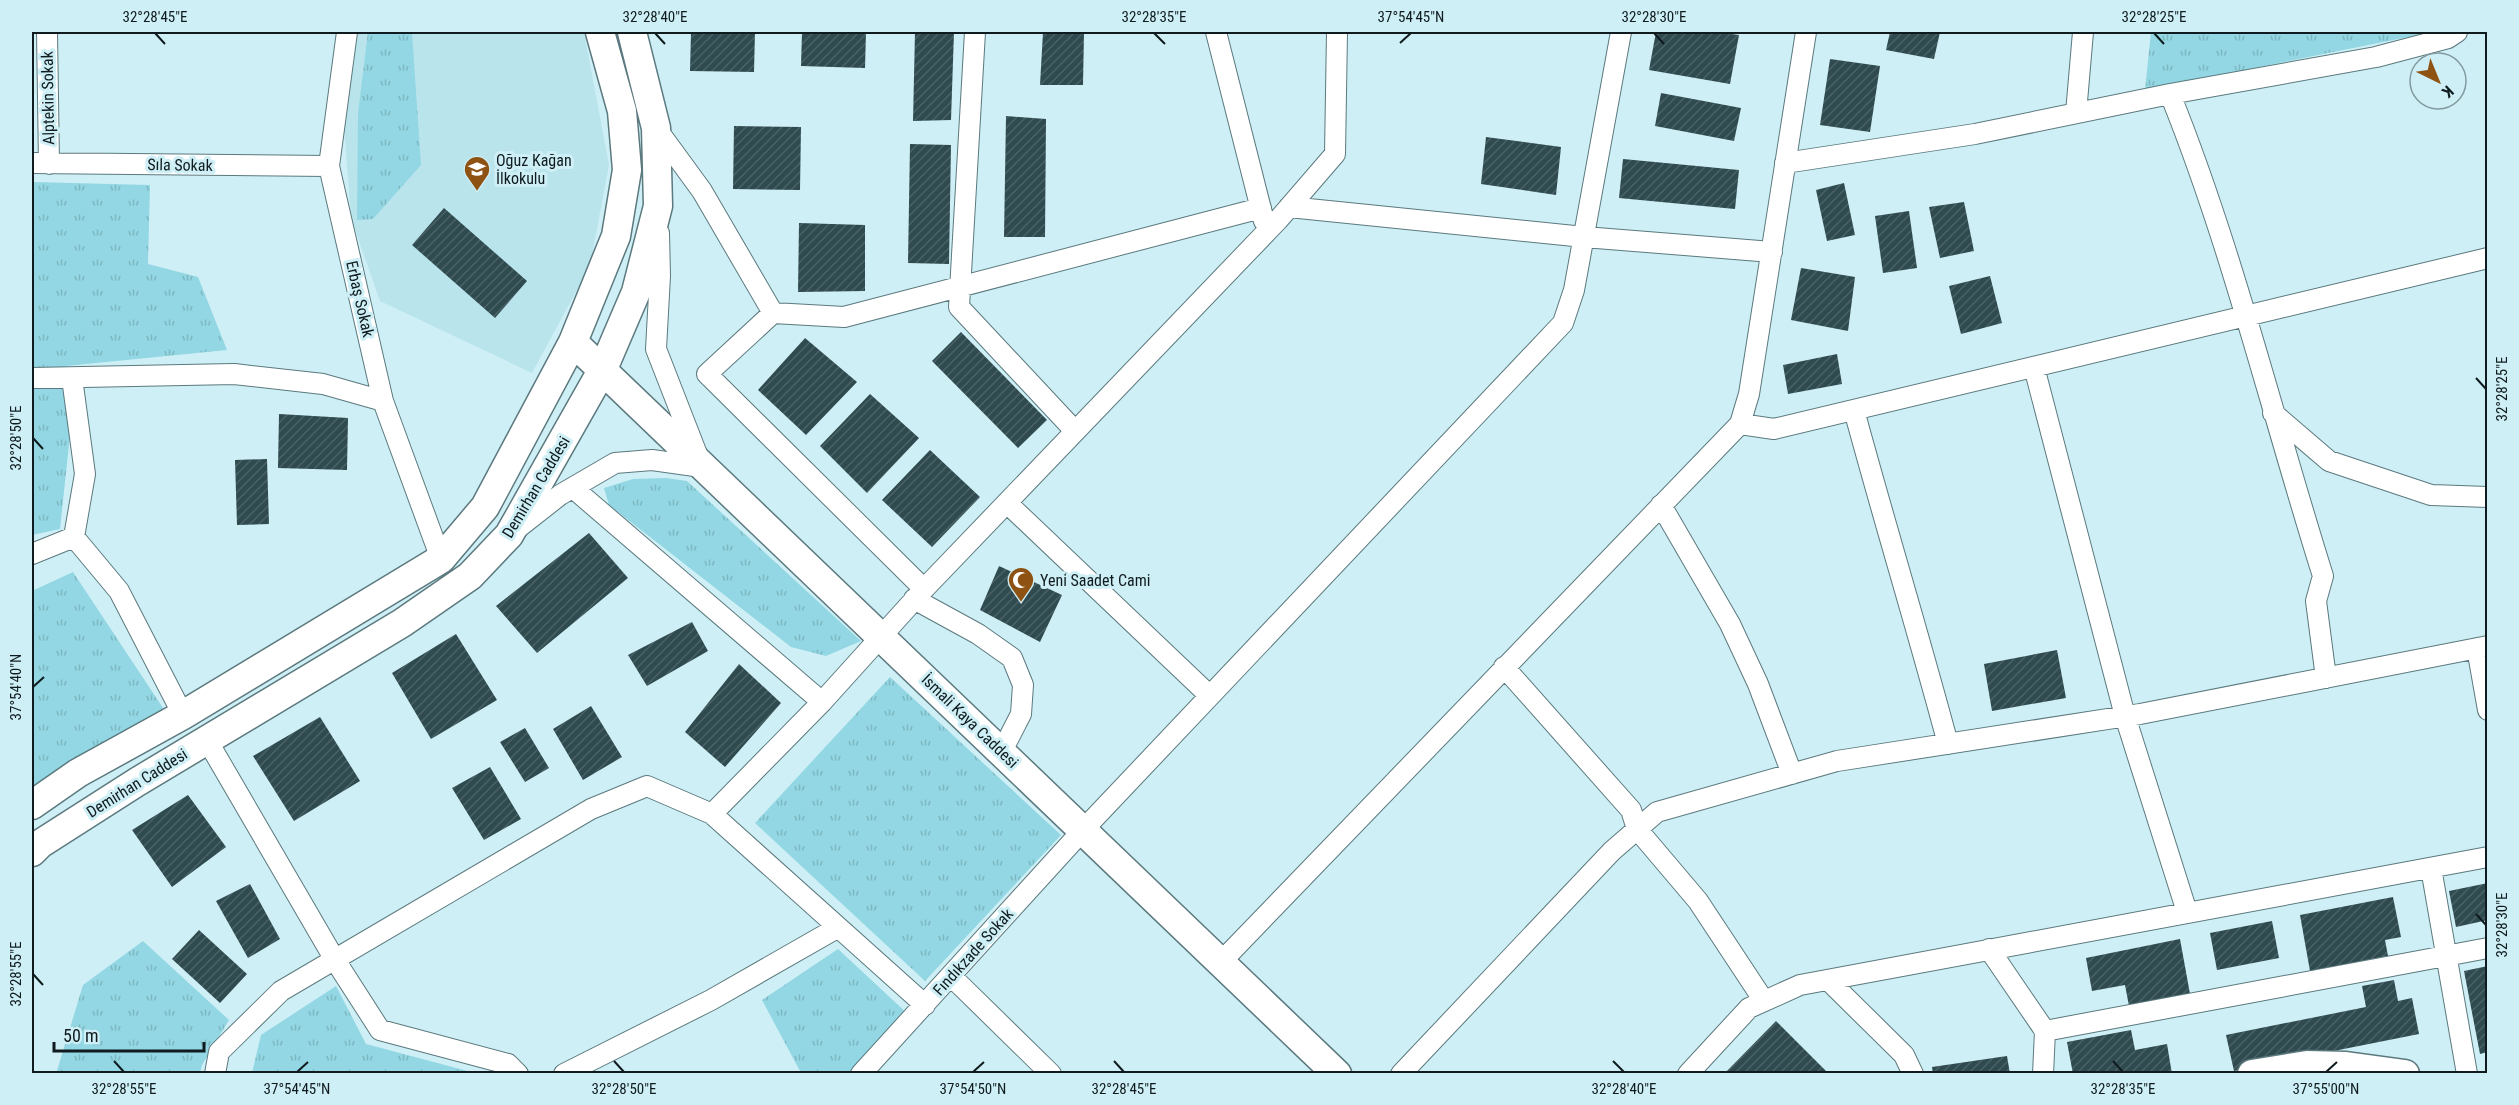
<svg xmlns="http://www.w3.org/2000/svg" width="2519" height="1105" font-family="'Roboto Condensed',sans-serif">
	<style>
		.built { fill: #bae4ec }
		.grass { fill: url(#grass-tufts) }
		.building { fill: url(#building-hatch) }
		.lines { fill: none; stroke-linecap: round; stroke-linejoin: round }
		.street-casing { stroke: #5b797e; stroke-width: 22 }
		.secondary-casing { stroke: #5b797e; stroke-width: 31 }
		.street { stroke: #fff; stroke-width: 20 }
		.secondary { stroke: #fff; stroke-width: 28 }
		.ticks { fill: none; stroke: #0f1b1e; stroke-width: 2 }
		.labels { text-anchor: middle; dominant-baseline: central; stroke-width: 6; stroke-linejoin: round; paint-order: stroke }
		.street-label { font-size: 16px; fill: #0f1b1e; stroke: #ceeff5 }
		.poi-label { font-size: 16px; fill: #0f1b1e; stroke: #ceeff5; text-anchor: start }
		.neatline { fill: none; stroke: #0f1b1e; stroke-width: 2 }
		.ticks-label { font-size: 15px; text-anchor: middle; fill: #0f1b1e }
	</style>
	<defs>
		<pattern id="grass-tufts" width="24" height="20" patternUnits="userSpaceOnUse" patternTransform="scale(1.5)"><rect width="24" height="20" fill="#92d7e3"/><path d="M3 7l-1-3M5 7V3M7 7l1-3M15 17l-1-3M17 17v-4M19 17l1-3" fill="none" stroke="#7db8c2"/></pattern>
		<pattern id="building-hatch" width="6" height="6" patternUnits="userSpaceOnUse" patternTransform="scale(1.5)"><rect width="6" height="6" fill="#2f4b50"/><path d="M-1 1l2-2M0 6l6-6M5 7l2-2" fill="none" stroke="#4a6166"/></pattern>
	</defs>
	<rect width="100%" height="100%" fill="#ceeff5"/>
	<path class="built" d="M358,32h226l25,133 -19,101 -58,107 -152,-72 -29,-83 -7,-91z"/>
	<path class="grass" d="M368,32h44l9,133 -48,54 -16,1 1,-107z
		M2151,32h282l-288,58z
		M32,182l118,3 -2,79 50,13 29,73 -161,16 4,69 -10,94 -28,6z
		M666,478l21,3 174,160 -35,15 -35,-9 -182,-142 -5,-17 29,-9z
		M73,572l94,142 -135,74v-197z
		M890,677l171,158 -136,146 -170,-158z
		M143,941l86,79 -27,45 -2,8 -144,1 27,-89z
		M838,949l73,68 -58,56h-52l-39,-73z
		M336,986l30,58 109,29h-223l9,-38z"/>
	<path class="building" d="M691,32h64l-1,40 -64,-1z
		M802,32h64l-1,36 -64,-2z
		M915,32h39l-3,88 -38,1z
		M1043,32h41l-1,53h-43z
		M1656,32h60l23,3 -9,49 -81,-14z
		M1890,32h50l-6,27 -48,-9z
		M1830,59l50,7 -10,66 -50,-7z
		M1661,93l80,15 -7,33 -79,-15z
		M1006,116l40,3 -1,118h-41z
		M734,126l67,1 -1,63 -67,-1z
		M1486,137l75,10 -5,48 -75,-11z
		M910,144l41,1 -2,119 -41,-1z
		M1623,159l116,11 -4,39 -116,-11z
		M1844,183l11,52 -28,6 -11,-51z
		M1964,202l10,49 -34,7 -11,-51z
		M444,208l83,73 -32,37 -83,-73z
		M1909,211l8,57 -34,5 -8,-57z
		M799,223l66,2v66l-67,1z
		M1801,268l54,9 -7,54 -57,-11z
		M1990,276l12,47 -41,11 -12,-48z
		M961,332l86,88 -29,28 -86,-87z
		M805,338l52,44 -51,53 -48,-45z
		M1837,354l5,30 -54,10 -5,-29z
		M870,394l49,44 -52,55 -47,-47z
		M279,414l69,4 -1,52 -69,-2z
		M930,450l50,47 -48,50 -50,-47z
		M267,459l2,65 -32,1 -2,-65z
		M589,533l39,45 -91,75 -41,-47z
		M999,566l63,29 -22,47 -60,-32z
		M692,622l16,29 -61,35 -19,-31z
		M456,634l41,66 -66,39 -39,-66z
		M2057,650l9,48 -74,13 -8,-47z
		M739,664l42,39 -56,64 -40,-35z
		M591,706l31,51 -39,23 -30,-51z
		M320,717l40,64 -66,40 -41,-65z
		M525,728l24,40 -24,14 -25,-40z
		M490,767l31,52 -37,21 -32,-52z
		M188,795l38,52 -54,40 -40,-57z
		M2488,883v37l-32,7 -7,-36z
		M250,884l30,55 -32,19 -32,-57z
		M2393,897l8,40 -16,3 3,16 -78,15 -10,-56z
		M2272,921l7,37 -62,12 -7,-37z
		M199,930l48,44 -27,29 -48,-44z
		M2180,939l10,55 -61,12 -4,-21 -33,6 -6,-33z
		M2488,966v86l-8,2 -16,-83z
		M2394,980l4,21 14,-3 7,36 -185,37 -8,-36 140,-28 -4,-21z
		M1776,1021l53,53h-105z
		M2131,1030l4,20 32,-6 5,30h-99l-6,-32z
		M2007,1056l3,18h-77l-1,-7z"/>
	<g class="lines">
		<g class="street-casing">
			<path id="street" d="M47,32l2,132
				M347,32l-18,134 54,235 58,158
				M975,32l-16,275 116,124
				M1216,32l48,189
				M2170,94c63,156 102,321 153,482l-7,25 10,77
				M2076,113l7,-81
				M656,128l46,63 71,122
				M32,163l297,3
				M1785,163l190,-29 195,-40 206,-37 72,-19 9,-6
				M1289,207l295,30 188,15
				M2034,367l91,349 62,196
				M32,378l202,-4 89,10 60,17
				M72,378l13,96 -11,63
				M1854,410c30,111 64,222 94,334
				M2273,413l56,48 102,34 57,2
				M1740,424l34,5 714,-171
				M573,488l249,214
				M1007,503l203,193
				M1661,505l69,119 28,60 34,90
				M518,528l42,-33 55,-32 37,-3 50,7 -46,-118 4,-73 -1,-43
				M32,554l42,-17 45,54 64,124
				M924,589l-217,-215 66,-61 71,4 417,-109
				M914,599l64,35 34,24 11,27 -2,29 -19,37
				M2477,648l11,62
				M1504,667l127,143 6,19 61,72 66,100
				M207,740l128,220 45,70 128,34 10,10
				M2431,868l36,206
				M1989,949l56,82
				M1221,962l519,-538 9,-30 57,-362
				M951,976l100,98
				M1828,980l76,75 9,19
				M925,1005l-213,-191 110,-112 102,-113 354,-369 57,-66 2,-122
				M215,1074l4,-22 62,-61 310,-182 56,-23 65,28
				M564,1074l147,-74 126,-72
				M861,1074l222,-244 480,-507 11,-33 47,-258
				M1401,1074l211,-223 45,-39 180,-51 303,-47 348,-68
				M1688,1074l61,-66 51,-23 688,-128
				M2043,1074l2,-43 443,-83"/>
		</g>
		<g class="secondary-casing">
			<path id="secondary" d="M573,342l764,732
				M32,805l46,-32 105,-58 258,-156 44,-52 88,-165 43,-106 11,-66 -5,-59 -22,-79
				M32,852l8,-8 97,-62 265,-159 68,-47 39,-41 94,-166 33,-77 22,-86 -2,-78 -24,-96
				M2252,1074l55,-9 39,1 59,8"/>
		</g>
		<use href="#street" class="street"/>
		<use href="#secondary" class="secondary"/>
	</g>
	<path class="ticks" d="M155,33l10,11M655,33l10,11M1154,33l11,11M1654,33l10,11M2154,33l10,11M1400,43l11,-10M2476,378l10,11M33,438l10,11M33,687l11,-10M2476,914l10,11M33,974l10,11M114,1061l10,11M614,1061l10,11M1114,1061l10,11M1613,1061l11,11M2113,1061l10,11M297,1072l11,-10M973,1072l11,-10M2326,1072l11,-10"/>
	<defs>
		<g id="school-pin" transform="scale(1.35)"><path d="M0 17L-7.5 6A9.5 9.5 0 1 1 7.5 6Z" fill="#8e5213" stroke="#ceeff5"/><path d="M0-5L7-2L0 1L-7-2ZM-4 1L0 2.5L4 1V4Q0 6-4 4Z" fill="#fff"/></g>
		<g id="mosque-pin" transform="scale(1.35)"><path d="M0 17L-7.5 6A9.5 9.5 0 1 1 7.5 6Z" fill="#8e5213" stroke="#ceeff5"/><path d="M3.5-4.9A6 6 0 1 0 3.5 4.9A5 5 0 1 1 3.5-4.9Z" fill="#fff"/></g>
	</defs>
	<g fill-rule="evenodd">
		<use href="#school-pin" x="477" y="169"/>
		<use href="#mosque-pin" x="1021" y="580"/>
	</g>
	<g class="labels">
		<g class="street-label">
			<text transform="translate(48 98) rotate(-91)">Alptekin Sokak</text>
			<text transform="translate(180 165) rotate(1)">Sıla Sokak</text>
			<text transform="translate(360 299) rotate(77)">Erbaş Sokak</text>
			<text transform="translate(536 487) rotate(-59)">Demirhan Caddesi</text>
			<text transform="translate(970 721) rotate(44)">İsmali Kaya Caddesi</text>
			<text transform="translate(137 783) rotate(-32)">Demirhan Caddesi</text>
			<text transform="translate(973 952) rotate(-48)">Fındıkzade Sokak</text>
		</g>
		<g class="poi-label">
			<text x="496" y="160">Oğuz Kağan<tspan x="496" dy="18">İlkokulu</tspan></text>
			<text x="1040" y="580">Yeni Saadet Cami</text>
		</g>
	</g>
	<rect width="2519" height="1105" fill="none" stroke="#ceeff5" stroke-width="66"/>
	<g transform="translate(2438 81) rotate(137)"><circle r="28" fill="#ceeff5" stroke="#829a9f" stroke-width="1.5"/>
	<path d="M0-4.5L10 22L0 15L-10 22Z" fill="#8e5213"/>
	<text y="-9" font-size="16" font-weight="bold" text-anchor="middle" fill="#0f1b1e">K</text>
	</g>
	<path d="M54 1042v9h150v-9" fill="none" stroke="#0f1b1e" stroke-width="3"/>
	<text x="63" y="1042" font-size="18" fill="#0f1b1e" stroke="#ceeff5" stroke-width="4.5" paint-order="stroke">50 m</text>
	<rect x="33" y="33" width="2453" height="1039" class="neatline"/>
	<g class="ticks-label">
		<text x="155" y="22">32°28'45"E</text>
		<text x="655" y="22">32°28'40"E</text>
		<text x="1154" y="22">32°28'35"E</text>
		<text x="1411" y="22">37°54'45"N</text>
		<text x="1654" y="22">32°28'30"E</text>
		<text x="2154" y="22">32°28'25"E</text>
		<text transform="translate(2502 389) rotate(-90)" y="5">32°28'25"E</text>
		<text transform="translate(16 438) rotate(-90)" y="5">32°28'50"E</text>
		<text transform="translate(16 687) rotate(-90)" y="5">37°54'40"N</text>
		<text transform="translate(2502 925) rotate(-90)" y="5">32°28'30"E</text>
		<text transform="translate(16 974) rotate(-90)" y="5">32°28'55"E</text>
		<text x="124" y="1094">32°28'55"E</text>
		<text x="297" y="1094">37°54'45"N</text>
		<text x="624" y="1094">32°28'50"E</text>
		<text x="973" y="1094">37°54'50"N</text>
		<text x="1124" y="1094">32°28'45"E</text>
		<text x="1624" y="1094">32°28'40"E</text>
		<text x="2123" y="1094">32°28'35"E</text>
		<text x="2326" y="1094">37°55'00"N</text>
	</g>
</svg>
